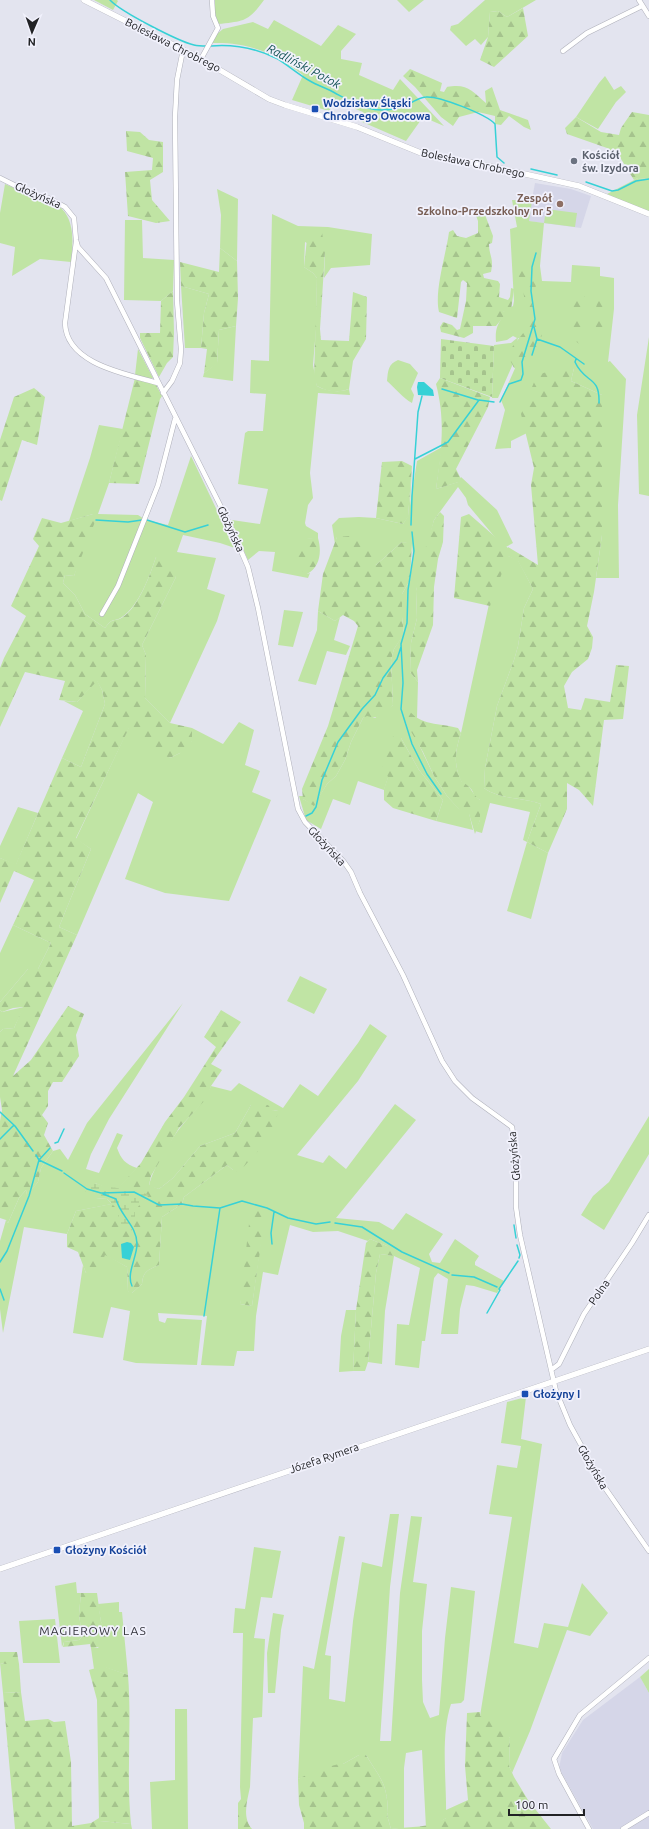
<svg xmlns="http://www.w3.org/2000/svg" width="649" height="1829" font-family="Ubuntu,sans-serif">
	<style>
		.built { fill: #d5d6e8 }
		.green { fill: #c0e4a4; fill-rule: evenodd }
		.forest { fill: url(#forest-firs) }
		.wetland { fill: url(#wetland-marsh) }
		.cemetery { fill: url(#cemetery-stones) }
		.water { fill: #36d1d6 }
		.lines { fill: none; stroke-linecap: round; stroke-linejoin: round }
		.stream { stroke: #36d1d6; stroke-width: 1.5 }
		.minor-casing { stroke: #afb0ba; stroke-width: 5.5 }
		.tertiary-casing { stroke: #afb0ba; stroke-width: 6 }
		.minor { stroke: #fff; stroke-width: 4.5 }
		.tertiary { stroke: #fff; stroke-width: 5.5 }
		.transit-dot { fill: #1a4fb4; stroke: #f1f1fc; stroke-width: 1.5 }
		.worship-dot { fill: #6b7280; stroke: #f1f1fc; stroke-width: 1.5 }
		.education-dot { fill: #8d6e63; stroke: #f1f1fc; stroke-width: 1.5 }
		.labels { text-anchor: middle; dominant-baseline: central; stroke-width: 3.5; stroke-linejoin: round; paint-order: stroke }
		.street-label { font-size: 11px; fill: #212225; stroke: #f1f1fc }
		.transit-label { font-size: 11px; font-weight: bold; fill: #164399; stroke: #f1f1fc; text-anchor: start }
		.worship-label { font-size: 11px; font-weight: bold; fill: #5b616d; stroke: #f1f1fc; text-anchor: start }
		.education-label { font-size: 11px; font-weight: bold; fill: #785e54; stroke: #f1f1fc; text-anchor: end }
		.water-label { font-size: 12px; font-style: italic; fill: #125153; stroke: #f1f1fc }
		.neighbourhood-label { font-size: 12px; letter-spacing: 1px; fill: #32323a; stroke: #f1f1fc }
	</style>
	<defs>
		<pattern id="forest-firs" width="22" height="20" patternUnits="userSpaceOnUse"><rect width="22" height="20" fill="#c0e4a4"/><path d="M5 1l3.5 6h-7zM16 11l3.5 6h-7z" fill="#a5c38d"/></pattern>
		<pattern id="wetland-marsh" width="20" height="14" patternUnits="userSpaceOnUse"><rect width="20" height="14" fill="#c0e4a4"/><path d="M1 5h8M5 5V1M11 12h8M15 12V8" fill="none" stroke="#a5c38d"/></pattern>
		<pattern id="cemetery-stones" width="16" height="16" patternUnits="userSpaceOnUse"><rect width="16" height="16" fill="#c0e4a4"/><path d="M2 7V4a2 2 0 0 1 4 0v3zM10 15v-3a2 2 0 0 1 4 0v3z" fill="#a5c38d"/></pattern>
	</defs>
	<rect width="100%" height="100%" fill="#e3e4ef"/>
	<path class="built" d="M535,183l36,6 20,7 -10,32 -53,-7z
		M640,1677l9,16v136h-56l-34,-61 3,-15 21,-33z"/>
	<path class="green" d="M94,0h23l1,1 -5,9z
		M215,0h49c-16,22 -20,21 -46,24l-3,-11z
		M397,0h27l-15,12z
		M485,0h51l-29,17 -9,-6 -8,1 -2,25 -7,8 -6,-6 -9,7 -16,-16 1,-4 7,-2z
		M274,20l47,26 17,-21 18,9 -15,17v8l21,4 -3,12 34,15 7,-11 44,47 -21,-9 -17,24 -46,-20 3,-9 -27,-11 -7,10 -37,-11 11,-25c-29,-22 -54,-33 -91,-32l5,-9 6,-5 30,-7 15,7z
		M605,76l9,14 7,-4 5,6 -10,10 -18,27 -22,-12 23,-34z
		M638,178l11,1v32l-7,-1 -35,-16z
		M5,184c10,5 52,19 57,25 13,13 11,36 9,53l-31,-3 -28,17 3,-29 -15,-4v-30z
		M217,189l21,10 -1,62 -17,-13 1,-33z
		M512,200l20,1 -3,20 15,2 2,-14 31,4 -2,14 -31,-4 -4,43 2,15 29,1 1,-17 28,2v9l14,2v31l-6,53 2,-1 16,18 -8,126 1,73h-23l6,-43v-140l-31,-14 3,-13 -47,65 -16,8v7l-16,1 10,-39 -4,-10 15,-34 6,-27 -4,-1 -6,28 -14,32h-6l2,-53 17,-2 6,-5 -4,-2 -6,4 -11,2c-1,-12 1,-17 7,-26v-4l10,-6 1,-5 -4,-72 7,-2z
		M272,214l26,12 30,1 44,7 -2,31 -39,3 -7,10 1,-26 -20,-10 -1,25 9,6 4,5 -1,51 -3,36 4,21c9,5 22,7 32,3l1,6 -32,-2 -8,80 3,25 -5,7 -3,18 1,3 12,7v5l-11,1v35l3,-1 -2,5 -36,-7 3,-19 -16,-1 -11,9 -17,-38 1,-2 28,4 8,-35 -30,-5 7,-51 3,-2h15l3,-37 -16,-1 1,-33 18,1z
		M125,220h17l1,38 31,2 -1,31 -12,10 -37,-1z
		M181,286l28,8 -5,19 -3,35h-16z
		M236,326l-3,55 -30,-4 1,-4 13,-10 2,-33z
		M649,337v159l-10,-2 -2,-79z
		M138,349l15,29 -3,1 -15,-4z
		M398,360l12,4 8,9 -7,16 3,6 -2,8c-9,-5 -17,-15 -25,-22 1,-10 1,-17 11,-21z
		M99,425l24,4 -14,54 -11,31 40,1 8,5 22,5 23,-69 44,92 -15,-5 -37,-8 -6,17 39,6 -9,31 18,6 -8,26 -47,102 -25,-25 1,-43 -4,-10 34,-68 -20,-20c-6,18 -17,49 -34,60 -9,6 -8,-1 -17,11l-20,-14 -10,-19 -12,-12 2,-8 9,1 19,-62 -24,7 21,-63z
		M442,447l-6,42 22,-7 3,-5 36,33 16,33 -9,5 -36,-43 -2,-7 -8,-11 -24,33 -18,71 1,27 -6,25 -1,29 8,10 -1,36 -4,-2 -7,7 6,7 22,46 13,20 12,13 10,4 4,17 -37,-9 7,-21 -24,-30 -18,-32 -17,52 -26,-9 -8,24 -17,-6 -12,30 -15,-9 -7,-24h4v3l11,6 13,-21 9,-8 9,-16 6,-18 12,-24 4,-3 8,3 18,-13 -2,-45 3,-11 10,-16 -2,-16v-23l8,-14 3,-24 -1,-12 -10,-2 -26,23 -39,-28 -2,7 -3,-19 7,-7 20,-1 17,1 27,6 5,-8 4,-50 -2,40 7,-45z
		M506,555l12,5 15,29 -9,19 -6,38 -4,14 -17,46 -12,62 -1,20c16,12 39,9 57,16l-14,38 21,11 -17,66 -24,-8 20,-69 -4,-2 7,-28 -40,-9 -8,30 -7,-2 5,-11v-20l-6,-4c-1,-7 -6,-11 -12,-13 -9,-18 -7,-32 -1,-50l28,-129z
		M284,610l19,2 -10,35 -15,-2z
		M318,611l17,10 5,-4 -6,23 16,6 -4,9 -19,-4 -11,34 -18,-4 19,-51z
		M97,680l5,10 3,14 -24,63 -19,-9 21,-47 -19,-10 13,1z
		M239,722l15,8 -9,35 15,6 -8,21 19,8 -42,101 -64,-8 -40,-14 28,-77 -15,-9 -61,142 -18,-8 32,-78 -15,-10 53,-112 41,31 10,-5 12,-12v-13l31,16z
		M18,807l20,6 -22,52 -16,-7v-12z
		M13,925l38,18 -13,26h-10l-28,33v-49z
		M300,976l27,13 -13,25 -27,-13z
		M183,1003l-74,116 -18,35 -5,15 13,4 18,-40 6,2 -6,13c4,11 8,16 20,20l-19,21 -11,-1 -12,-5 1,15 11,1 5,5 -36,7 -9,23 -43,-7 -21,106 -3,-24v-68l6,-21 2,3 11,-25 7,-8 1,5 11,-13 3,-14 12,-17 7,-2 8,11 19,-37z
		M24,1007l-10,21 -11,1 -3,3v-22l2,2z
		M370,1024l17,12 -29,45 -61,74 26,8 6,-8 17,14 49,-65 21,16 -80,98 43,4 14,8 13,-17 37,21 -14,20 3,8 8,1 15,-24 24,17 -4,6v3l29,16 -7,12 -23,-7 -8,-1 -6,24 -2,25h-17l7,-55 -10,-6 -4,5 -9,63h-3l-3,27 -24,-3 2,-41 12,1 11,-57 -26,-12 -9,55 -3,53 -14,-2 8,-89 4,-19 14,2 -7,-10 -17,-7 -2,2 -30,-10 -25,1 -23,-7 -12,50 -15,-3 -7,44 -2,35h-17l-3,15 -33,-1 6,-49 -49,-3 1,8 6,2 2,-5 35,2 -5,45 -61,-2 -13,-3 7,-49 -19,-4 -8,31 -30,-5 10,-68 3,8 19,-19 22,13 1,24 4,2 10,-9c1,-13 6,-14 17,-19l3,-48 20,-13 2,-7 43,-32 6,5 45,-60 -5,1 -22,-6 -16,28 -35,13 -27,32 -14,11 -10,-3c3,-16 21,-45 31,-58 11,-15 24,-24 31,-42l20,5 8,-8 44,25 17,-24 18,12 40,-53zM265,1210l-13,96 -12,-2z
		M649,1116v38l-45,76 -23,-15 12,-19 16,-14z
		M346,1310h10l-3,61 -14,1 2,-36z
		M526,1397l-5,42 21,5 -28,199 24,5 6,-25 24,4 14,-44 26,30 -18,23 -23,-6 -37,101 -18,42 -3,-7 1,-28 -30,-22 32,-199 -23,-3 8,-49 20,3 4,-22 -20,-3 6,-41z
		M390,1514h9l-9,73 -10,154h11l9,-148 11,-77 11,1 -9,65 14,2 -5,47v49l1,22 7,16 9,-3 6,-77 6,-51 24,4 -11,109 -3,3 -10,1c-11,33 -4,79 -5,114l-9,6 -11,4 -4,-78 -16,3 -2,15v60l-13,1 -4,-14 1,-2c-1,-31 -7,-33 -22,-58h-7l-16,9 -45,15 5,-113 11,3 25,-133 6,1 -20,118 6,1 -2,43 16,3 8,-81 9,-59 20,5z
		M254,1547l27,4 -9,47 -11,-1 -7,41 11,1 -3,78 -9,1 -3,69h-10l3,-154h-10l2,-25 10,1z
		M76,1582l1,11h4l-2,21 3,23 -3,3 -15,2 -2,5 -7,-61z
		M119,1602v10h3l6,63 -24,-8 -10,2 -3,-21h7l9,-14 -6,-12 -3,-18z
		M273,1613l11,2 -3,15 -6,63h-7l-1,-40z
		M55,1619l5,44h-37l-4,-42z
		M0,1663l5,1h14l2,28 -18,1z
		M649,1669v24l-9,-16z
		M175,1709h12l1,120h-36l-2,-47 25,-2z
		M100,1821l31,3 1,5h-32z"/>
	<path class="forest" d="M523,8l5,28 -34,31 -14,-7 8,-23 2,-25 8,-1 9,6z
		M410,69l32,14 -2,8 4,1 3,-5c20,-4 25,4 39,16l-1,-12 7,-4 8,23 28,10 3,10 -7,-3 -15,-11 -8,9 -6,-1v-8l-17,-4 -19,5 -6,9 -12,-9 -26,-30 -12,-11z
		M632,112l17,3v64l-11,-1 -4,2 -13,-21 -14,-11 -40,-14 -2,-6 11,-11 25,15 18,3 2,-7z
		M126,131l14,1 9,8 14,2v30l-13,8 2,20 18,21 -14,2 -28,-7 -3,-44 27,-2 1,-12 -26,-7z
		M476,208l8,4 9,24 -1,7 -3,1c0,12 5,13 2,28l-8,2 1,4 14,3 2,3 -1,13 9,3 2,-3 1,-9 3,1 -3,21 -8,2 1,4 -8,10h-23v7l-9,5 -23,-6 -1,-5 3,-5 9,3 5,5 3,-1 6,-28 1,-18 -4,-3 -2,2 -4,36 -18,-6c-5,-21 7,-57 10,-80l4,-2 4,6 9,2 12,-5v-12l-4,-11z
		M308,229l14,3 3,20 -5,77 1,11 28,1 4,-49 14,5 -1,42 -13,22 -4,28c-11,4 -22,3 -32,-3l-3,-9 3,-99 -4,-5 -9,-6z
		M220,248l17,13 1,37 -2,28 -17,4 -2,34 -13,9 3,-24 -6,-1 3,-35 5,-19 -28,-8 -1,-24 39,10z
		M527,268l10,4 4,9 -5,4 -4,20 5,6v7l5,17 -13,32 -9,2 -6,-1 -4,-8 -1,-9 15,-19 3,-16 -5,-33 -4,-8 -1,-5z
		M579,289l5,2 1,6 -3,49 -12,-9c-2,-14 2,-29 2,-44z
		M173,291l1,42 -1,24 -6,6 -8,14 -19,-39v-5h20l1,-32z
		M598,294l7,2 3,4 -6,37 -4,2 -2,-1c-1,-7 0,-39 2,-44z
		M574,368l-3,13 31,14v140l-8,57 -7,34 6,11 -1,11 -4,11 -16,13 -8,14 4,22 13,2 4,-12 25,4 6,-37 13,1 -6,53 -19,1 -11,86 -14,-16 -12,-7v26l-19,44 -21,-11 14,-38c-18,-7 -41,-4 -57,-16l1,-20 12,-62 17,-46 4,-14 6,-38 9,-19 -15,-28 -10,-5 -18,50 -36,-8 7,-81 8,-3 39,34v-1l30,18 -7,-80 3,-17 -13,-54 16,-39 16,-5z
		M135,378l21,7 6,11 -2,3 -21,85 -30,-1z
		M440,378l50,19 -2,10 -32,62 6,12 -26,8c5,-39 10,-66 0,-105z
		M34,388l11,9 -8,48 -15,-5 -20,61 -2,-1v-60l14,-43z
		M402,461l10,5 -4,51 -5,7 -27,-6 6,-56z
		M440,512l4,4 -1,26 -5,17 -4,28 -1,38 -16,45 1,12 -8,-10 1,-29 6,-25 -1,-27 4,-25 14,-46z
		M93,514h5l-24,62 -9,-1 -2,8 12,12 10,19 20,14c9,-12 9,-5 18,-11 16,-11 27,-42 33,-60l12,2 8,18 -34,68 4,10 -1,43 25,25 22,5v13l-3,11 -9,1 -10,5 -20,-9 -21,-21 -53,110 15,11 -32,78 18,8 -64,141 18,-16 37,-54 16,8 -8,21 3,21 -17,26h-9l-5,9v15l-6,9 6,8 -4,12 9,16 -12,17 -3,14 -11,14 -1,-6 -7,8 -11,25 -2,-3 -6,-2v-97l2,-11 -2,-13v-65l3,-3 11,-1 9,-21 -10,1 -11,4 -2,-2v-8l28,-33h10l13,-26 -38,-18 21,-45 -20,-9 -14,32v-45l16,6 46,-106 19,9 24,-63 -3,-14 -5,-9 -20,21 -18,-2 6,-19 -40,-9 -25,55v-59l4,-10 22,-42 -15,-10 28,-60 -6,-7 9,-21 19,5z
		M350,536l18,6 8,23 26,-23 10,1 -2,37 -8,14v23l2,17 -10,15 -3,11 2,45c-9,9 -14,15 -26,11l-4,2 -12,24 -6,18 -9,16 -9,8 -13,22 -11,-7 -1,-10 26,-63 30,-100 -4,-5 -11,-6 -8,6 -17,-10 5,-37 14,-37z
		M318,538c4,14 2,29 -11,36 -11,-5 -17,-21 -7,-32 5,-4 12,-4 18,-4z
		M408,709c12,17 32,14 50,19l3,5c-6,18 -8,32 1,49 11,5 9,12 18,18v20l-5,14 -6,-20 -5,1 -17,-19 -13,-20 -11,-24 -17,-29 -2,-12z
		M394,734l7,4 18,32 24,30 -7,21 -43,-13 -9,-8v-11l4,-12 -6,-12z
		M221,1010l20,12 -30,42 11,6 -11,16 -4,12 -28,30 -28,48 -2,9 10,4 14,-11 27,-32 35,-13 16,-28h17l5,6 5,-1c-3,27 -21,42 -39,62l-6,-2 -6,-5 -43,32 -2,7 -20,13 -3,48c-11,5 -16,6 -17,19l-10,9 1,6 -5,-8 -1,-24 -22,-12 -6,15 -13,3 -8,-21 -11,-5v-13l9,-23 35,-7 8,-17 22,-24 24,-41 19,-25 32,-50 -12,-10z
		M251,1206l15,4 -14,96 -12,-2z
		M370,1239l27,11 3,4 -6,2 -14,-2 -4,19 -8,89 -3,9h-12l3,-61 10,-67z
		M81,1593h16l4,29 4,6 3,13c-6,5 -9,7 -17,7l-1,-4 -27,3 1,-5 15,-2 3,-3 -3,-23z
		M0,1652h17l2,12h-14l-5,-1z
		M103,1666l25,9c4,50 -2,99 3,149l-31,-3v8h-85l-12,-136 18,-1 4,29 23,-2 6,3 11,-1 6,41 1,64 19,-3 8,-5 -2,-118 -8,-30z
		M480,1712v4l17,4 13,18 -1,28 5,11 14,23 23,29h-247v-6l-5,-18 -1,-26 21,-10 20,-5h4l16,-9h7c15,25 21,27 22,58l-1,2 4,14c22,-3 36,0 55,-11v-8l22,-10 -3,-34 2,-53z
		M240,1787h10c-3,14 -8,31 2,42h-14v-26l3,-4z"/>
	<path class="wetland" d="M95,1183c18,7 36,4 54,12l-14,15v14l-5,9 -11,-8v-7l-4,-11 -8,-8 -11,-1 -11,-7 2,-7z"/>
	<path class="cemetery" d="M441,339l53,7 -2,51 -52,-19z"/>
	<path class="water" d="M418,382h6l9,8 1,6 -16,-1 -1,-8z
		M127,1242l4,1 3,4 -4,13 -8,-2 -1,-14z"/>
	<g class="lines">
		<path class="stream" d="M110,0c11,12 68,41 84,45 4,1 9,1 13,1
			M211,46c24,-2 45,2 67,13 11,7 21,16 32,22 8,5 17,7 25,12 11,6 21,12 33,15 13,4 29,1 41,-4 5,-3 12,-7 17,-7 13,-1 60,17 69,27l2,33 7,6
			M531,169l26,6
			M586,182l26,9 6,-1 18,-9 13,-2
			M534,327l3,12 23,8 24,17
			M532,355l5,-16
			M576,359l-1,3c10,22 25,13 24,41
			M442,389l36,11
			M500,402l9,-18 12,-4 2,-6 -1,-12 13,-43 -4,-28 1,-24 4,-14
			M415,459l33,-17 31,-42 15,2
			M96,520l32,2 14,-2
			M147,520l38,12 23,-7
			M411,525l1,-29 6,-84 4,-16
			M412,532l2,19 -6,39 -1,33 -6,21 2,39 -2,26 11,35 15,30 14,20
			M306,816l6,-3 4,-6 6,-27 16,-38 24,-33 13,-14 8,-17 14,-19 4,-12
			M0,1112l15,14 18,25
			M0,1139l14,-14
			M55,1143l3,-1 6,-13
			M36,1155l3,5 23,11
			M64,1173l23,16 14,4 33,-1 25,13 23,-1 11,2 27,2 22,-7 25,7 21,10 28,6 14,-2
			M103,1194l13,5c4,16 21,27 21,45 0,13 -11,30 -5,42
			M335,1223l27,4 40,25 47,21
			M514,1225l2,13
			M272,1244l-1,-11 3,-21
			M517,1245l3,10 -1,3
			M0,1262l7,-11 22,-55 10,-36 11,-12
			M452,1275l22,2 23,10
			M0,1289l4,11
			M487,1313l13,-23 -1,-1 19,-28
			M204,1316l16,-108"/>
		<g class="minor-casing">
			<path id="minor" d="M639,0l10,16
				M563,51l24,-18 55,-27
				M201,59l17,-31 -5,-12 -1,-16
				M0,178l24,12 24,8 17,9 9,11 2,22 2,7 28,31 121,241 21,48 10,41 40,201 7,13 39,40 7,10 9,21 43,82 39,86 13,20 17,17 40,29 4,25v55l4,28 36,156 14,34 33,60 46,66
				M76,242l-11,81c1,41 61,51 93,60
				M163,393l9,-12 8,-18 1,-14 -4,-48 -2,-184 2,-37 6,-30
				M102,614l16,-28 40,-101 17,-66
				M551,1370l8,-6 25,-50 48,-71 17,-28
				M589,1829l-30,-55 -5,-15 26,-44 69,-57
				M623,1829l26,-16"/>
		</g>
		<g class="tertiary-casing">
			<path id="tertiary" d="M84,0l117,59 68,40 16,6 72,22 64,26 68,13 90,20 70,28
				M0,1569l649,-220"/>
		</g>
		<use href="#minor" class="minor"/>
		<use href="#tertiary" class="tertiary"/>
	</g>
	<g class="transit-dot">
		<rect x="311" y="105" width="8" height="8" rx="2"/>
		<rect x="521" y="1390" width="8" height="8" rx="2"/>
		<rect x="53" y="1546" width="8" height="8" rx="2"/>
	</g>
	<circle class="worship-dot" cx="574" cy="161" r="4"/>
	<circle class="education-dot" cx="560" cy="204" r="4"/>
	<g class="labels">
		<g class="street-label">
			<text transform="translate(173 45) rotate(27)">Bolesława Chrobrego</text>
			<text transform="translate(473 163) rotate(12)">Bolesława Chrobrego</text>
			<text transform="translate(38 195) rotate(24)">Głożyńska</text>
			<text transform="translate(231 529) rotate(65)">Głożyńska</text>
			<text transform="translate(327 846) rotate(47)">Głożyńska</text>
			<text transform="translate(514 1156) rotate(-95)">Głożyńska</text>
			<text transform="translate(599 1292) rotate(-55)">Polna</text>
			<text transform="translate(324 1458) rotate(-19)">Józefa Rymera</text>
			<text transform="translate(593 1467) rotate(60)">Głożyńska</text>
		</g>
		<g class="transit-label">
			<text x="323" y="103">Wodzisław Śląski<tspan x="323" dy="13">Chrobrego Owocowa</tspan></text>
			<text x="533" y="1394">Głożyny I</text>
			<text x="65" y="1550">Głożyny Kościół</text>
		</g>
		<g class="worship-label">
			<text x="582" y="155">Kościół<tspan x="582" dy="13">św. Izydora</tspan></text>
		</g>
		<g class="education-label">
			<text x="552" y="198">Zespół<tspan x="552" dy="13">Szkolno-Przedszkolny nr 5</tspan></text>
		</g>
		<g class="water-label">
			<text transform="translate(304 66) rotate(28)">Radliński Potok</text>
		</g>
		<g class="neighbourhood-label">
			<text x="93" y="1630">MAGIEROWY LAS</text>
		</g>
	</g>
	<g transform="translate(32 32) rotate(182)" stroke="#f1f1fc" stroke-width="3" paint-order="stroke">
	<path d="M0-3L7 15L0 10L-7 15Z" fill="#212225"/>
	<text y="-6" font-size="11" font-weight="bold" text-anchor="middle" fill="#212225">N</text>
	</g>
	<path d="M509 1809v6h75v-6" fill="none" stroke="#212225" stroke-width="2"/>
	<text x="515" y="1809" font-size="12" fill="#212225" stroke="#f1f1fc" stroke-width="3" paint-order="stroke">100 m</text>
</svg>
